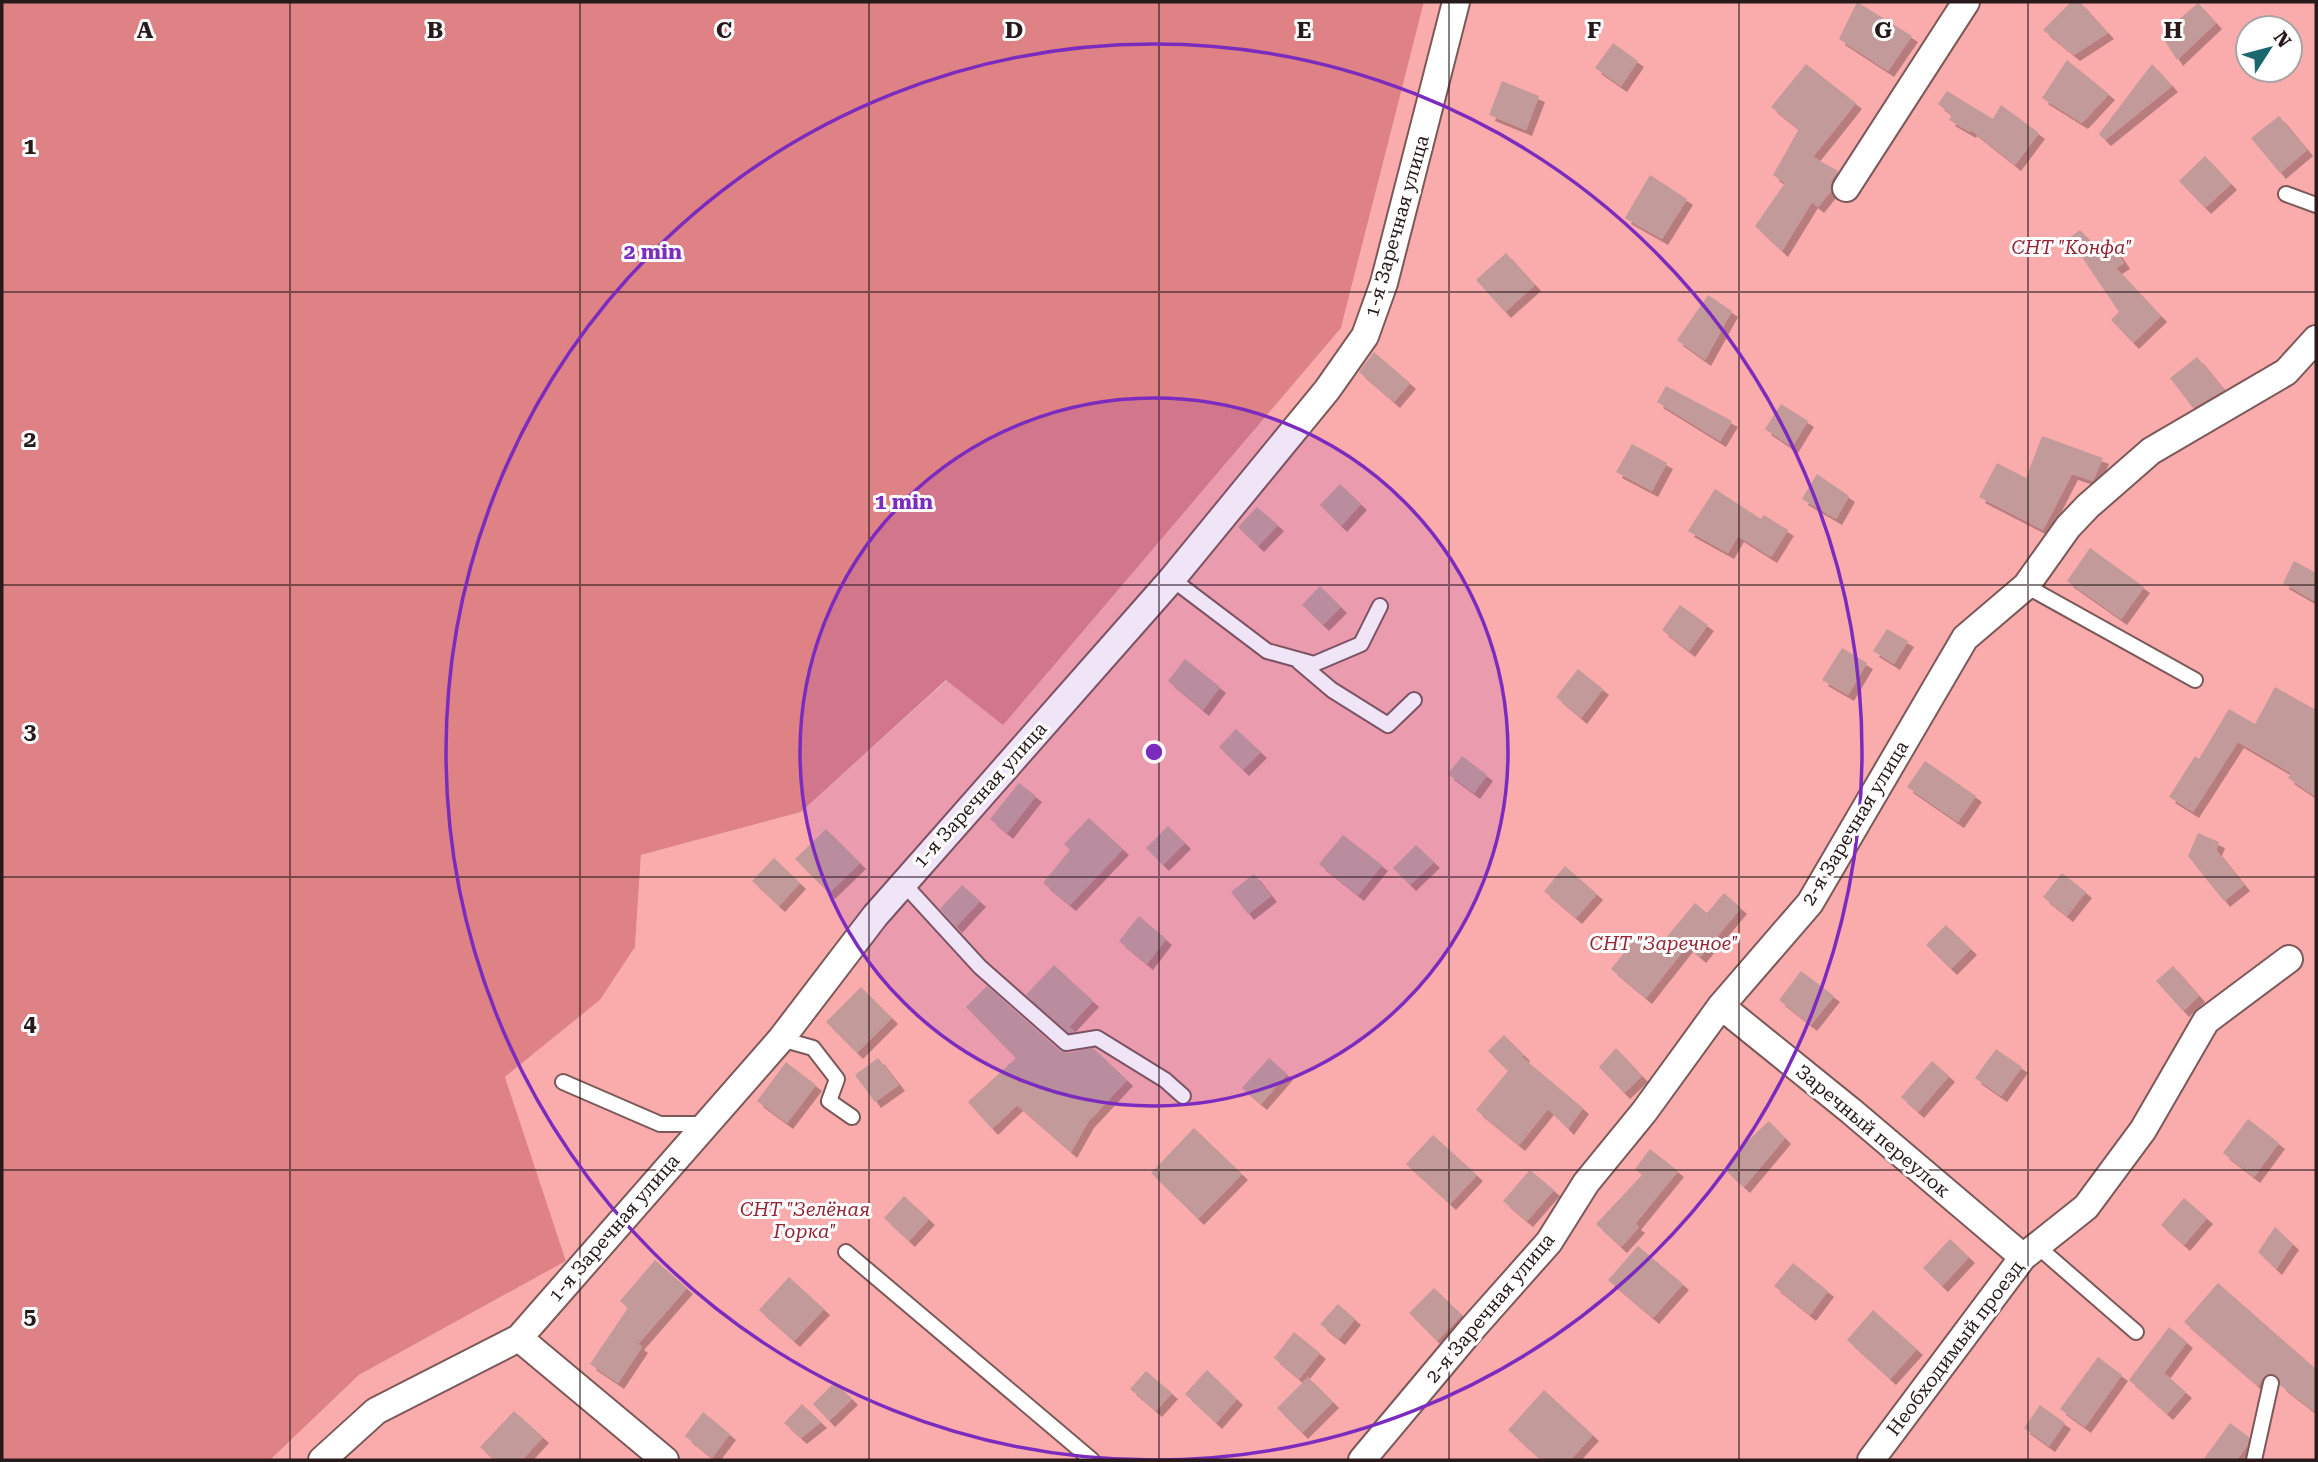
<svg xmlns="http://www.w3.org/2000/svg" width="2318" height="1462" font-family="'Roboto Serif',serif">
	<style>
		.green { fill: #faabac; fill-rule: evenodd }
		.forest { fill: #df8285 }
		.building { fill: #c29a9a; filter: url(#shadow) }
		.lines { fill: none; stroke-linecap: round; stroke-linejoin: round }
		.lane-casing { stroke: #7c5959; stroke-width: 18 }
		.street-casing { stroke: #7c5959; stroke-width: 30 }
		.lane { stroke: #fff; stroke-width: 14 }
		.street { stroke: #fff; stroke-width: 26 }
		.grid { fill: none; stroke: #281a1a; stroke-width: 2; stroke-opacity: 0.55 }
		.ring { fill: none; stroke: #7b2cbf; stroke-width: 3.5 }
		.labels { text-anchor: middle; dominant-baseline: central; stroke-width: 6; stroke-linejoin: round; paint-order: stroke }
		.street-label { font-size: 19px; fill: #281a1a; stroke: #fff }
		.park-label { font-size: 19px; font-style: italic; fill: #932634; stroke: #fff }
		.grid-label { font-size: 23px; text-anchor: middle; font-weight: bold; fill: #281a1a; stroke: #fff; stroke-width: 6; stroke-linejoin: round; paint-order: stroke }
		.centre { fill: #7b2cbf; stroke: #fff; stroke-width: 3.5 }
		.ring-label { font-size: 21px; text-anchor: middle; font-weight: bold; fill: #7b2cbf; stroke: #fff; stroke-width: 6; stroke-linejoin: round; paint-order: stroke }
	</style>
	<defs>
		<filter id="shadow"><feDropShadow dx="6" dy="6" stdDeviation="0" flood-color="#0004"/></filter>
	</defs>
	<rect width="100%" height="100%" fill="#fddbda"/>
	<path class="green" d="M1424,2h892v1458h-2046l89,-85 207,-114 -61,-184 95,-77 35,-53 6,-92 160,-43 146,-132 56,44 338,-396zM2248,28h42v42h-42z"/>
	<path class="forest" d="M2,2h1422l-83,326 -338,397 -57,-45 -145,132 -160,43 -6,92 -35,53 -95,77 61,184 -207,114 -89,85h-268z"/>
	<path class="building" d="M1857,2l55,34 -24,35 -49,-32z
		M2071,2h9l28,31 -34,22 -31,-25z
		M2198,3l18,20 -39,37 -16,-25z
		M1613,43l25,18 -17,25 -26,-18z
		M2067,60l42,34 -27,29 -40,-25z
		M1806,64l50,39 -43,54 25,14 -6,9 -1,11 -13,16 -6,-5 -30,49 -27,-25 30,-43 -12,-8 26,-46 -28,-22z
		M2152,64l20,22 -67,54 -6,-6z
		M1502,81l37,15 -13,34 -37,-15z
		M1947,91l46,28 8,-14 38,28 -24,32 -44,-35 -1,2 -21,-12 3,-5 -14,-11z
		M2279,116l28,34 -27,23 -29,-35z
		M2205,156l26,28 -26,24 -26,-27z
		M1650,175l37,24 -25,40 -37,-21z
		M2080,230l17,18 12,-8 15,23 -8,5 45,48 -28,27 -22,-23 8,-8 -50,-74z
		M1506,253l29,32 -30,27 -29,-32z
		M1708,295l24,16 -27,49 -28,-20z
		M1374,352l36,31 -16,19 -35,-30z
		M2197,357l27,33 -31,18 -23,-30z
		M1666,386l66,35 -12,20 -63,-39z
		M1781,404l27,17 -16,26 -27,-18z
		M2042,436l61,22 -10,23 -21,-7 -29,56 -64,-33 18,-34 29,15z
		M1632,444l35,19 -15,28 -36,-19z
		M1817,474l32,22 -13,23 -34,-20z
		M1340,484l21,20 -20,22 -21,-21z
		M1715,489l46,30 3,-4 24,15 -17,27 -33,-21 -10,17 -40,-22z
		M1257,507l21,18 -20,21 -20,-19z
		M2090,548l54,39 -23,32 -54,-38z
		M2294,561l22,12v29l-33,-19z
		M1320,586l21,21 -18,18 -21,-20z
		M1680,605l28,20 -19,26 -27,-21z
		M1887,629l21,12 -14,23 -21,-13z
		M1842,648l25,15 -19,32 -26,-15z
		M1185,659l35,28 -17,23 -35,-29z
		M1578,669l25,20 -22,29 -25,-21z
		M2275,687l41,23v87l-28,-19 3,-5 -53,-31 -45,70 -24,-15 26,-41 4,3 30,-50 26,15z
		M1236,729l25,23 -18,18 -24,-23z
		M1462,756l25,19 -13,18 -26,-19z
		M1925,761l51,35 -18,26 -51,-35z
		M1019,783l17,13 -29,37 -17,-14z
		M1089,818l34,31 -53,56 -27,-22 27,-33 -6,-6z
		M1168,826l17,17 -22,22 -17,-17z
		M826,829l34,34 -31,30 -34,-34z
		M2198,833l21,9 -3,8 28,35 -20,16 -36,-45z
		M1343,835l39,30 -24,30 -39,-31z
		M1416,845l18,17 -24,23 -17,-17z
		M774,858l26,25 -21,23 -27,-25z
		M1565,866l32,28 -21,24 -32,-27z
		M2062,873l24,19 -19,24 -24,-19z
		M1254,874l17,22 -23,18 -17,-22z
		M962,885l18,16 -24,26 -16,-18z
		M1724,893l17,15 -41,49 -13,-11 -41,52 -35,-29 25,-31 18,14 41,-49 12,10z
		M1139,916l27,23 -19,25 -28,-23z
		M1946,925l25,24 -20,20 -25,-24z
		M1054,965l39,36 -24,26 6,5 -6,1 -43,-38z
		M2173,966l26,30 -16,15 -27,-30z
		M1801,971l33,25 -23,29 -32,-25z
		M987,986l73,65 8,2 25,-5 34,32 -39,42 -17,30 -54,-47 -25,24 -24,-27 48,-44 -50,-51z
		M861,987l31,31 -35,35 -31,-31z
		M1504,1035l20,20 -2,2 61,51 -15,21 -20,-20 -29,36 -43,-35 32,-39 -20,-20z
		M1616,1048l26,28 -18,17 -25,-26z
		M1996,1049l26,18 -21,29 -26,-18z
		M878,1058l21,27 -24,17 -20,-27z
		M1269,1058l18,16 -26,30 -19,-16z
		M1932,1061l17,15 -31,36 -17,-15z
		M786,1062l30,23 -29,38 -30,-22z
		M2248,1119l31,24 -25,34 -31,-24z
		M1769,1121l16,17 -41,49 -18,-16 12,-21z
		M1194,1128l48,46 -44,45 -47,-46z
		M1433,1135l44,40 -27,29 -44,-40z
		M1650,1149l28,22 -43,53 4,3 -18,20 -25,-23 46,-49 -7,-6z
		M1530,1170l24,20 -27,31 -24,-20z
		M904,1196l25,23 -20,22 -25,-23z
		M2184,1198l23,20 -23,27 -23,-20z
		M2275,1227l18,17 -17,25 -18,-17z
		M1950,1239l19,18 -27,29 -19,-18z
		M1638,1246l45,38 -30,34 -45,-38z
		M655,1260l32,28 -49,56 4,3 -24,36 -28,-19 38,-56 -8,-7z
		M1793,1263l35,28 -18,24 -36,-29z
		M789,1277l35,32 -30,32 -35,-31z
		M2218,1283l98,86v44l-36,-28v-6l-6,-5 -10,2 -6,10 -74,-64z
		M1434,1288l28,27 -25,26 -28,-28z
		M1338,1304l17,15 -16,20 -19,-15z
		M1873,1310l44,39 -27,30 -43,-39z
		M2169,1327l18,15 -23,31 22,19 -19,22 -38,-34z
		M1294,1332l26,21 -21,26 -25,-21z
		M2098,1357l24,18 -37,52 -25,-18z
		M1207,1370l30,29 -21,24 -31,-29z
		M1146,1371l26,22 -16,18 -26,-22z
		M1308,1377l25,25 -31,31 -25,-25z
		M835,1382l17,17 -23,22 -16,-17z
		M1544,1390l49,45 -23,25h-29l-33,-30z
		M802,1404l19,18 -20,16 -17,-15z
		M2040,1405l25,18 -16,23 -25,-18z
		M514,1411l29,26 -21,23h-28l-14,-13z
		M703,1412l27,22 -18,24 -27,-22z
		M2230,1423l19,14 -2,9 -10,14h-34z"/>
	<g class="lines">
		<g class="lane-casing">
			<path id="lane" d="M2286,194l30,11
				M1172,579l95,72 47,13 47,-20 19,-38
				M2026,586l169,94
				M1299,662l33,28 56,35 26,-25
				M903,883l77,84 86,76 31,-5 68,42 18,16
				M781,1039l32,9 24,31 -8,22 23,16
				M563,1082l97,42h45
				M2037,1246l99,86
				M846,1252l246,208
				M2254,1460l17,-77"/>
		</g>
		<g class="street-casing">
			<path id="street" d="M1846,188l120,-186
				M1721,1006l130,105 172,146
				M519,1338l146,122
				M322,1460l54,-49 143,-73 262,-299 94,-123 297,-337 155,-189 38,-54 19,-53 72,-281
				M1362,1460l108,-129 79,-89 37,-59 58,-71 77,-106 89,-103 155,-265 61,-52 42,-59 20,-21 63,-55 135,-79 30,-33
				M1871,1460l152,-203 63,-50 57,-77 63,-109 83,-62"/>
		</g>
		<use href="#lane" class="lane"/>
		<use href="#street" class="street"/>
	</g>
	<path class="grid" d="M290,2v1458M580,2v1458M869,2v1458M1159,2v1458M1449,2v1458M1739,2v1458M2028,2v1458M2,292h2314M2,585h2314M2,877h2314M2,1170h2314"/>
	<circle cx="1154" cy="752" r="354" fill="#7b2cbf" fill-opacity=".12"/>
	<g class="ring">
		<circle cx="1154" cy="752" r="354"/>
		<circle cx="1154" cy="752" r="708"/>
	</g>
	<g class="labels">
		<g class="street-label">
			<text transform="translate(1397 226) rotate(-74)">1-я Заречная улица</text>
			<text transform="translate(980 795) rotate(-48)">1-я Заречная улица</text>
			<text transform="translate(1855 823) rotate(-59)">2-я Заречная улица</text>
			<text transform="translate(1873 1131) rotate(40)">Заречный переулок</text>
			<text transform="translate(614 1228) rotate(-49)">1-я Заречная улица</text>
			<text transform="translate(1490 1308) rotate(-50)">2-я Заречная улица</text>
			<text transform="translate(1955 1348) rotate(-53)">Необходимый проезд</text>
		</g>
		<g class="park-label">
			<text x="2072" y="247">СНТ "Конфа"</text>
			<text x="1664" y="943">СНТ "Заречное"</text>
			<text x="805" y="1209">СНТ "Зелёная<tspan x="805" dy="22">Горка"</tspan></text>
		</g>
	</g>
	<g class="grid-label">
		<text x="145" y="38">A</text>
		<text x="435" y="38">B</text>
		<text x="724" y="38">C</text>
		<text x="1014" y="38">D</text>
		<text x="1304" y="38">E</text>
		<text x="1594" y="38">F</text>
		<text x="1883" y="38">G</text>
		<text x="2173" y="38">H</text>
		<text x="30" y="154">1</text>
		<text x="30" y="447">2</text>
		<text x="30" y="739">3</text>
		<text x="30" y="1031">4</text>
		<text x="30" y="1324">5</text>
	</g>
	<circle cx="1154" cy="752" r="10" class="centre"/>
	<g class="ring-label">
		<text x="653" y="259">2 min</text>
		<text x="904" y="509">1 min</text>
	</g>
	<rect width="2318" height="1462" fill="none" stroke="#281a1a" stroke-width="7"/>
	<g transform="translate(2269 49) rotate(54)"><circle r="33" fill="#ffffff" stroke="#a9a3a3" stroke-width="2"/>
	<path d="M0-5L12 26L0 18L-12 26Z" fill="#1a686d"/>
	<text y="-10" font-size="19" font-weight="bold" text-anchor="middle" fill="#281a1a">N</text>
	</g>
</svg>
